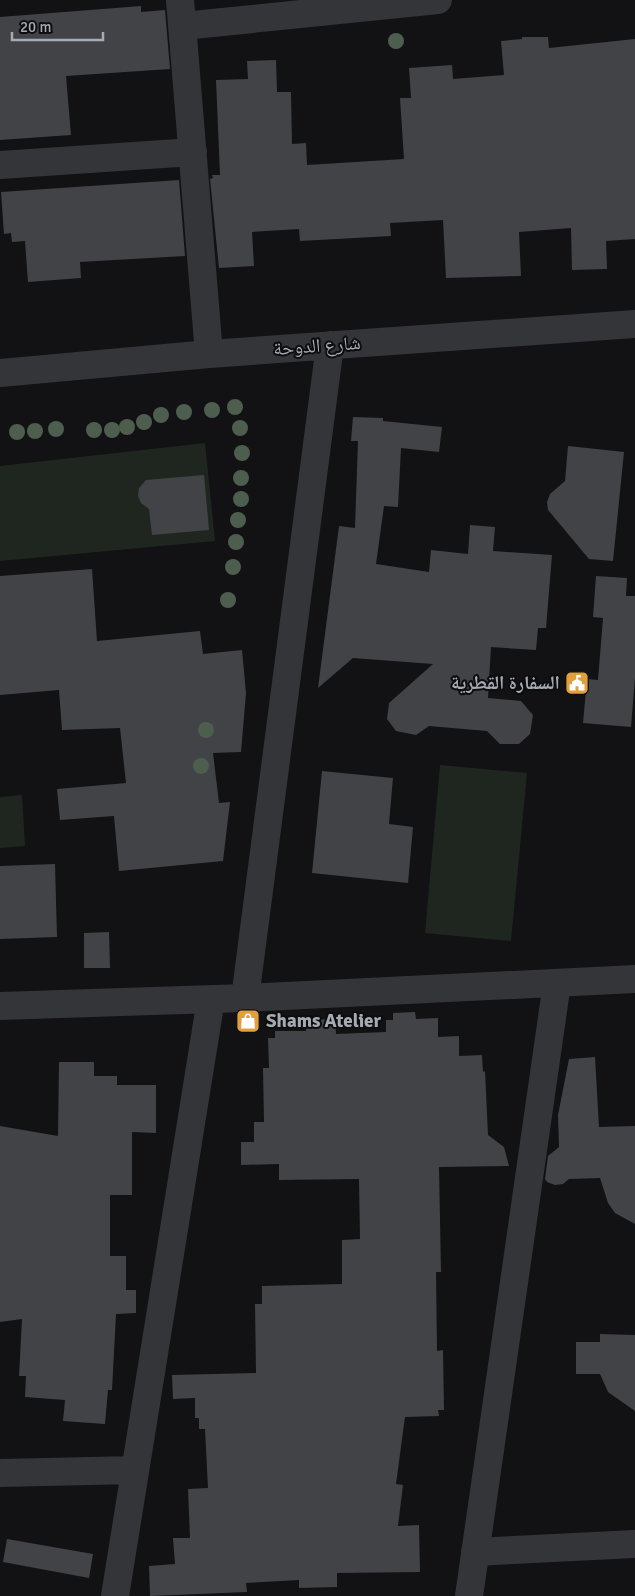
<svg xmlns="http://www.w3.org/2000/svg" width="635" height="1596" font-family="Signika,'Noto Naskh Arabic',sans-serif">
	<style>
		.green { fill: #1f261f }
		.building { fill: #414347 }
		.lines { fill: none; stroke-linecap: round; stroke-linejoin: round }
		.minor { stroke: #343538; stroke-width: 28 }
		.tree { fill: #4d5e4e }
		.labels { text-anchor: middle; dominant-baseline: central; stroke-width: 4; stroke-linejoin: round; paint-order: stroke }
		.street-label { font-size: 19px; fill: #a5aab3; stroke: #0d0d0f }
		.poi-label { font-size: 19px; font-weight: bold; fill: #a5aab3; stroke: #0d0d0f; text-anchor: end }
	</style>
	<rect width="100%" height="100%" fill="#121214"/>
	<path class="green" d="M205,443l10,98 -215,20v-95z
		M440,765l87,8 -16,168 -86,-8z
		M22,795l3,51 -25,2v-51z"/>
	<path class="building" d="M141,6v6l24,-2 5,59 -104,7 5,59 -71,5v-123z
		M522,37h26l1,11 86,-9v200l-29,2 1,28 -35,1 -1,-42 -52,4 2,44 -75,2 -3,-58 -53,3 1,13 -91,5 -1,-12 -47,3 2,34 -35,2 -9,-89 3,-1 -1,-3h8l-4,-95 32,-1 -1,-18 29,-1 1,32h14l1,52 14,-1 1,22 97,-6 -4,-61h11l-2,-30 43,-3 1,14 51,-4 -3,-34 21,-2z
		M179,180l6,76 -105,6 1,16 -53,4 -3,-41 -13,1 -1,-9 -7,1 -3,-42z
		M353,417l30,1v3l59,6 -3,25 -38,-4 -3,59 -14,-1 -8,58 53,8 2,-22 37,4 2,-29 25,2 -2,24 59,4 -6,73h-8l-2,22 -45,-3 -3,51 33,3 12,14 -3,19 -11,10h-19l-13,-13 -58,-5 -13,9 -20,-4 -9,-12 2,-16 44,-39 -80,-6 -35,30 21,-162 16,2 3,-87h-7z
		M568,446l56,6 -11,109 -24,-2 -41,-49 -1,-8 3,-8 15,-13z
		M204,475l5,55 -57,5 -3,-26 -8,-6 -3,-7 1,-8 7,-8z
		M92,569l5,72 103,-10 3,23 39,-4 4,43 -5,59 -28,1 6,50 11,-1 -7,59 -104,10 -5,-55 -54,4 -3,-31 69,-6 -6,-55 -58,2 -3,-40 -59,5v-119z
		M596,576l31,2 -1,18h9v81l-4,50 -48,-4 4,-44 11,1 5,-62 -10,-1z
		M322,771l71,7 -4,46 24,3 -5,56 -96,-10z
		M55,864l2,73 -57,2v-73z
		M109,932l1,36h-26v-35z
		M415,1012l1,7 22,-1v19l21,-1v20l23,-1 1,17 2,-1 3,64 16,12 5,19 -70,1 2,105h-5l1,79 6,-1 1,60h-6l1,6 -34,1 -9,67 7,1 -5,41 21,-1 1,47 -83,1v14l-38,1v-8l-53,3 1,9 -97,4 -1,-30 26,-2 -2,-26h17l-2,-49 20,-1 -3,-59h-6v-11h-4v-20l-22,1 -1,-24 84,-2 -1,-69h7v-18l80,-2v-44l18,-1 -1,-60 -80,1v-16l-38,1v-23h13v-20h10l-1,-54h6l-1,-30h7v-7h31v-11l29,-1 1,15 50,-2v-12h7v-7z
		M595,1057l4,70 36,-1v98l-20,-11 -7,-10 -8,-25 -31,1 -6,5 -8,1 -8,-3 -2,-3 3,-23 11,-9 -1,-32 11,-56z
		M59,1062h35v14h23v9h39v48l-24,-1v63h-22v61h16v34h10v23l-20,1 -4,76h-4l-3,34 -42,-3 2,-21 -40,-3 1,-21h-7l3,-57 -22,3v-196l58,10z
		M600,1334l35,1v76l-27,-19 -8,-18h-24v-32h24z
		M7,1539l86,15 -4,24 -86,-16z"/>
	<g class="lines">
		<path class="minor" d="M180,0l29,354
			M183,26l255,-26
			M0,165l193,-13
			M0,373l209,-19 426,-30
			M245,998l85,-653
			M0,1006l245,-8 390,-19
			M0,1473l135,-3
			M475,1552l160,-8
			M115,1596l96,-597
			M469,1596l88,-613"/>
	</g>
	<g class="tree">
		<circle cx="396" cy="41" r="8"/>
		<circle cx="235" cy="407" r="8"/>
		<circle cx="212" cy="410" r="8"/>
		<circle cx="184" cy="412" r="8"/>
		<circle cx="161" cy="415" r="8"/>
		<circle cx="144" cy="422" r="8"/>
		<circle cx="127" cy="427" r="8"/>
		<circle cx="240" cy="428" r="8"/>
		<circle cx="56" cy="429" r="8"/>
		<circle cx="94" cy="430" r="8"/>
		<circle cx="112" cy="430" r="8"/>
		<circle cx="35" cy="431" r="8"/>
		<circle cx="17" cy="432" r="8"/>
		<circle cx="242" cy="453" r="8"/>
		<circle cx="241" cy="478" r="8"/>
		<circle cx="241" cy="499" r="8"/>
		<circle cx="238" cy="520" r="8"/>
		<circle cx="236" cy="542" r="8"/>
		<circle cx="233" cy="567" r="8"/>
		<circle cx="228" cy="600" r="8"/>
		<circle cx="206" cy="730" r="8"/>
		<circle cx="201" cy="766" r="8"/>
	</g>
	<defs>
		<g id="civic-square" transform="scale(1.25)"><rect x="-9" y="-9" width="18" height="18" rx="4" fill="#e2a03d" stroke="#0d0d0f"/><path d="M-.6-6.5H3V-4.5H.6V-3L4-1V1h2V6H-6V1h2V-1L-.6-3ZM-1.2 2.5V6h2.4V2.5Z" fill="#fff"/></g>
		<g id="shop-square" transform="scale(1.25)"><rect x="-9" y="-9" width="18" height="18" rx="4" fill="#e2a03d" stroke="#0d0d0f"/><path d="M-5-2.5h2.3a2.7 3.5 0 0 1 5.4 0H5L5.5 6h-11ZM-1.5-2.5h3a1.5 2.3 0 0 0-3 0Z" fill="#fff"/></g>
	</defs>
	<g fill-rule="evenodd">
		<use href="#civic-square" x="577" y="683"/>
		<use href="#shop-square" x="248" y="1021"/>
	</g>
	<g class="labels">
		<g class="street-label">
			<text transform="translate(317 346) rotate(-4)">شارع الدوحة</text>
		</g>
		<g class="poi-label">
			<text x="560" y="683">السفارة القطرية</text>
			<text x="266" y="1021" text-anchor="start">Shams Atelier</text>
		</g>
	</g>
	<path d="M12 32v8h91v-8" fill="none" stroke="#a5aab3" stroke-width="2.5"/>
	<text x="20" y="32" font-size="15" fill="#a5aab3" stroke="#0d0d0f" stroke-width="4" paint-order="stroke">20 m</text>
</svg>
